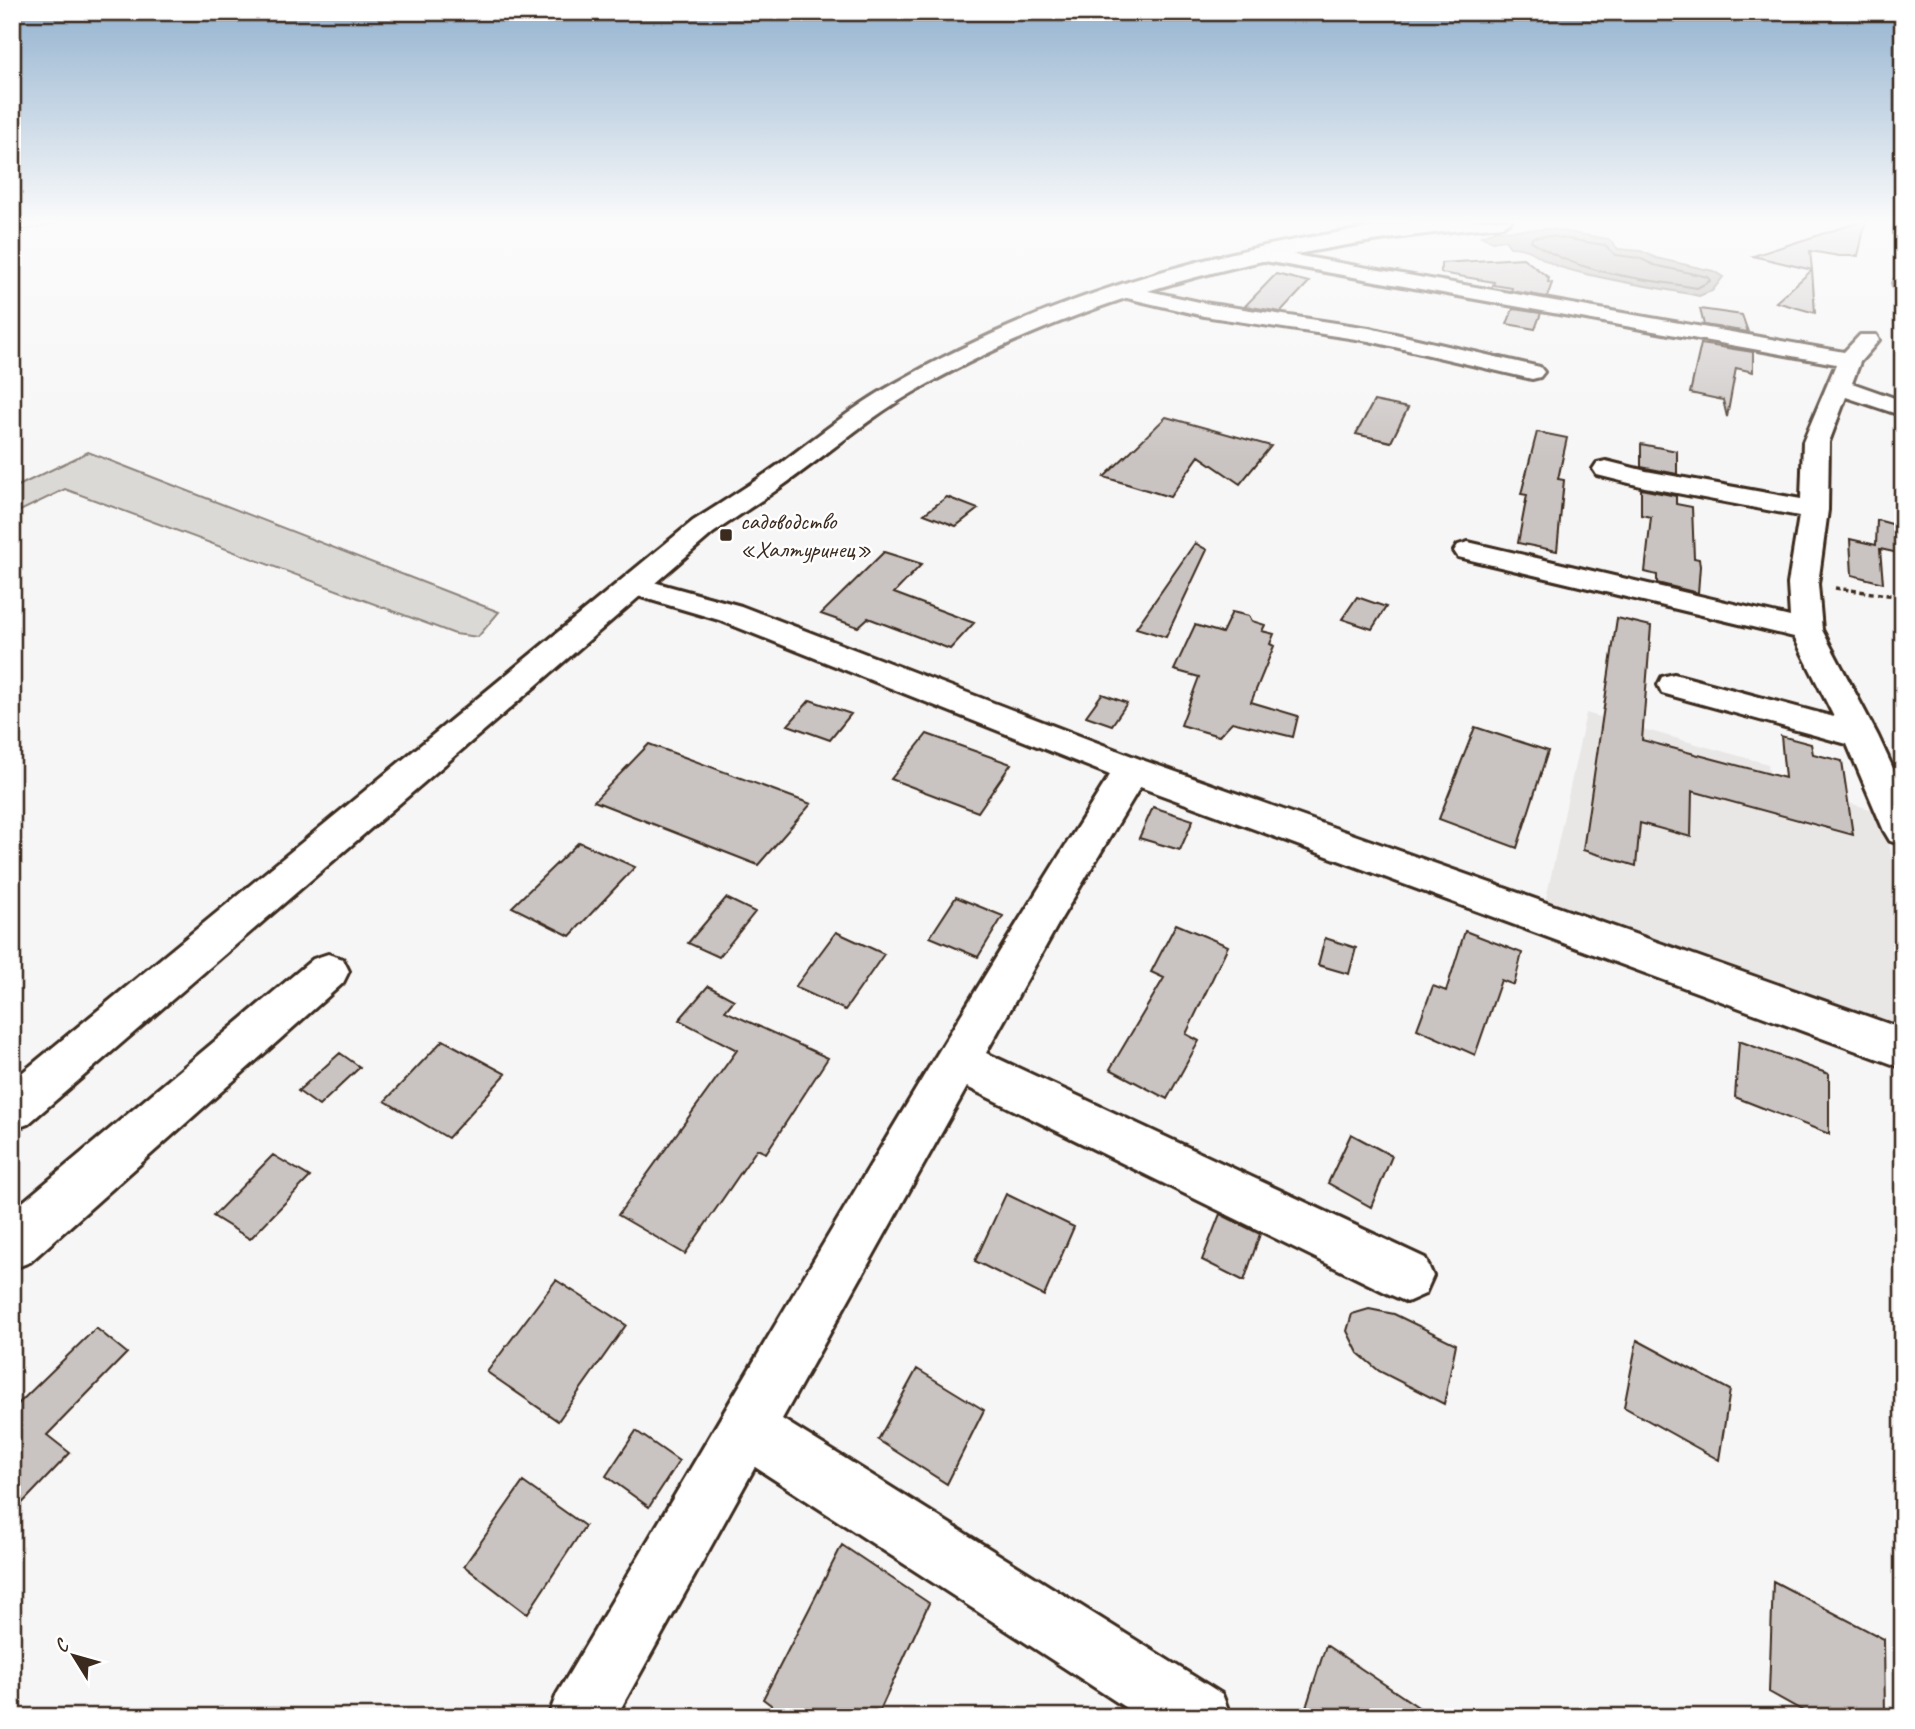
<svg xmlns="http://www.w3.org/2000/svg" width="1915" height="1729" font-family="Caveat,sans-serif">
	<style>
		.built { fill: #e9e7e6 }
		.green { fill: #dbd9d6; stroke: #8b827a; stroke-width: 2 }
		.water { fill: #b4aeaa; stroke: #847972; stroke-width: 2 }
		.lines { fill: none; stroke-linecap: round; stroke-linejoin: round }
		.shore { stroke: #6b5f56; stroke-width: 2 }
		.stream { fill: #847972; fill-rule: evenodd }
		.building { fill: #c9c3c1; stroke: #3b2a1e; stroke-width: 2 }
		.minor-casing { stroke: #3b2a1e; stroke-width: 6 }
		.major-casing { stroke: #3b2a1e; stroke-width: 6 }
		.path { stroke: #3b2a1e; stroke-width: 3.5; stroke-dasharray: 5 3.5; stroke-linecap: butt }
		.minor { fill: #fff; fill-rule: evenodd }
		.major { fill: #fff; fill-rule: evenodd }
		.poi-dot { fill: #3b2a1e; stroke: #fff; stroke-width: 2.5 }
		.labels { text-anchor: middle; dominant-baseline: central; stroke-width: 5; stroke-linejoin: round; paint-order: stroke }
		.far-poi-label { font-size: 24px; fill: #3b2a1e; stroke: #fff; text-anchor: start }
	</style>
	<rect width="100%" height="100%" fill="#f7f6f6"/>
	<filter id="ink" filterUnits="userSpaceOnUse"><feTurbulence type="fractalNoise" baseFrequency=".0143" numOctaves="2"/><feDisplacementMap in="SourceGraphic" scale="14" xChannelSelector="R" yChannelSelector="G"/><feConvolveMatrix kernelMatrix="1 2 1 2 8 2 1 2 1" color-interpolation-filters="sRGB"/></filter>
	<g filter="url(#ink)">
		<path class="built" d="M1586,713l182,51 2,18 112,30 21,96v67l-5,56 -354,-123z"/>
		<path class="green" d="M88,452l411,160 -21,25 -23,-3 -390,-145 -53,26v-26z"/>
		<path class="water" d="M1550,229l58,10 10,10 23,2 15,7 57,13 10,6 -11,14 -13,5c-47,-10 -94,-15 -139,-29 -22,-7 -23,-19 -50,-20l-5,-7 -14,1 -10,-5 15,-5z"/>
		<g class="lines">
			<path class="shore" d="M1550,236l54,9 12,10 23,3 15,7 54,12 2,4 -13,7c-56,-10 -118,-13 -166,-47l2,-4z"/>
			<path class="stream" d="M66,220h6l-60,14v-2z"/>
		</g>
		<path class="building" d="M1866,220l-8,36h-19l-29,-5 2,19 -59,-14z
			M1523,258l26,20 -1,4 4,1 -5,14 -36,-6 1,-3 -19,-3 1,-3 -53,-9v-10z
			M1812,270l3,43 -39,-11z
			M1276,274l33,8 -28,30 -36,-6z
			M1513,309l28,4 -6,16 -28,-5z
			M1700,309l42,6 6,17 -44,-7z
			M1701,344l52,8v20l-17,-4 -9,49 -4,-17 -33,-7z
			M1374,401l34,7 -17,34 -35,-8z
			M1166,417l105,29 -31,38 -41,-28 -29,41 -66,-20z
			M1537,432l30,6 -9,41 6,1 -7,71 -39,-8 9,-48 -6,-1z
			M1641,444l36,7v23l-36,-7z
			M1641,489l35,7v8l16,3 2,51 5,1 1,7 -2,27 -41,-10v-8l-12,-3 6,-55 -10,-2z
			M947,497l31,12 -22,17 -32,-12z
			M1877,520l26,7v27l-23,-5 3,34 -31,-8 -2,-36 26,6z
			M1195,543l12,7 -41,87 -30,-9z
			M884,552l38,12 -28,29 80,30 -24,26 -82,-31 -10,9 -37,-13z
			M1357,597l29,10 -14,22 -30,-10z
			M1232,612l17,4 3,5 13,4 -3,6 12,3 -4,10 4,2 -23,56 47,14 -5,21 -61,-15 -13,14 -38,-11 18,-48 -25,-7 21,-45 27,8z
			M1617,618l34,8 -9,114 143,38 -4,-42 30,8 2,10 29,7 11,74 -161,-44 -1,46 -51,-14 -4,43 -53,-16z
			M1102,694l25,9 -15,22 -26,-9z
			M810,700l41,14 -21,26 -42,-15z
			M1475,727l73,24 -31,97 -78,-29z
			M927,734l84,30 -33,48 -87,-33z
			M649,744l162,60 -53,61 -164,-64z
			M1153,807l40,13 -13,30 -41,-12z
			M579,842l56,25 -65,69 -58,-29z
			M956,897l47,19 -25,41 -48,-20z
			M726,898l29,14 -36,45 -31,-14z
			M1176,924l52,22 -42,88 13,7 -32,58 -57,-30 54,-91 -13,-6z
			M1465,931l57,22 -8,32 -13,-5 -26,75 -58,-26 16,-43 13,5z
			M836,932l48,22 -39,56 -50,-23z
			M1325,938l31,10 -7,26 -31,-9z
			M708,986l26,14 -9,11 103,47 -62,95 -9,-4 -72,105 -67,-39 119,-165 -58,-30z
			M443,1040l63,34 -58,64 -63,-37z
			M1739,1041l90,33v60l-94,-37z
			M340,1053l20,14 -41,39 -21,-15z
			M1351,1134l41,22 -21,51 -43,-24z
			M273,1155l37,22 -60,62 -37,-23z
			M1006,1194l68,33 -30,69 -69,-35z
			M1220,1214l40,20 -16,47 -42,-21z
			M556,1280l70,45 -68,96 -71,-49z
			M1369,1309l25,5 62,30 -12,60 -65,-33 -21,-18 -11,-22 5,-17z
			M96,1328l31,25 -80,82 23,18 -58,61v-104z
			M1637,1340l93,50 -11,70 -95,-53z
			M917,1369l67,41 -37,74 -69,-44z
			M636,1431l43,30 -30,46 -43,-31z
			M523,1482l62,44 -58,88 -63,-48z
			M842,1545l87,58 -52,114h-90l-24,-18z
			M1773,1581l111,58 1,78h-71l-45,-25z
			M1326,1645l107,72h-130z"/>
		<g class="lines">
			<g class="minor-casing">
				<path id="minor" d="M1260,249l584,103 16,-17h16l3,5 -19,22 -8,21 51,18v15l-57,-19 -17,45 -1,68 -10,74 4,46 56,106 25,54v55l-13,-4 -6,-10 -37,-87 -185,-51 -4,-8 4,-8 12,-3 160,43 -40,-80 -336,-80 -4,-6 4,-6 10,-3 322,75 -2,-33 11,-68 -154,-29 -48,-12 -4,-6 4,-6 9,-2 40,10 155,28 2,-57 33,-78 -583,-105 -3,-4 3,-4z
					M1903,277v14l-8,-2 -2,-6 3,-4z
					M1121,285l83,18 165,25 171,39 4,5 -4,5 -8,2 -163,-38 -165,-25 -90,-21 -3,-4 3,-4z
					M635,577l106,29 404,155 758,268v39l-763,-281 -78,130 -76,136 439,205 8,18 -8,18 -18,8 -18,-8 -422,-207 -185,332 440,275 9,23h-91l-385,-250 -139,250h-68l9,-23c183,-307 361,-617 553,-919l-391,-155 -95,-28 -4,-6 4,-6z
					M328,954l15,5 6,12 -6,12 -313,279 -18,7v-58l301,-252z"/>
			</g>
			<g class="major-casing">
				<path id="major" d="M1442,220h70l-9,6c-209,18 -407,61 -591,167 -40,23 -75,53 -112,80 -28,21 -58,40 -87,60l-685,591 -16,6v-49l681,-560c30,-19 60,-38 88,-58 37,-27 73,-57 113,-79 165,-95 359,-148 548,-164z"/>
			</g>
			<path class="path" d="M1835,588l68,9"/>
			<use href="#minor" class="minor"/>
			<use href="#major" class="major"/>
		</g>
	</g>
	<linearGradient id="sky" x2="0" y2="1"><stop stop-color="#93b2cf"/><stop offset="0.48" stop-color="#fbfbfb"/><stop offset="1" stop-color="#fbfbfb" stop-opacity="0"/></linearGradient>
	<rect width="1915" height="462" fill="url(#sky)"/>
	<rect class="poi-dot" x="719" y="528" width="14" height="14" rx="3.5"/>
	<g class="labels">
		<g class="far-poi-label">
			<text x="740" y="521">садоводство<tspan x="740" dy="28">«Халтуринец»</tspan></text>
		</g>
	</g>
	<rect width="1915" height="1729" fill="none" stroke="#fff" stroke-width="42"/>
	<rect x="21" y="21" width="1873" height="1687" fill="none" stroke="#3b2a1e" stroke-width="2.5" filter="url(#ink)"/>
	<g transform="translate(74 1656) rotate(307)" stroke="#ffffff" stroke-width="5" paint-order="stroke">
	<path d="M0-5L12 26L0 18L-12 26Z" fill="#3b2a1e"/>
	<text y="-10" font-size="19" font-weight="bold" text-anchor="middle" fill="#3b2a1e">С</text>
	</g>
</svg>
